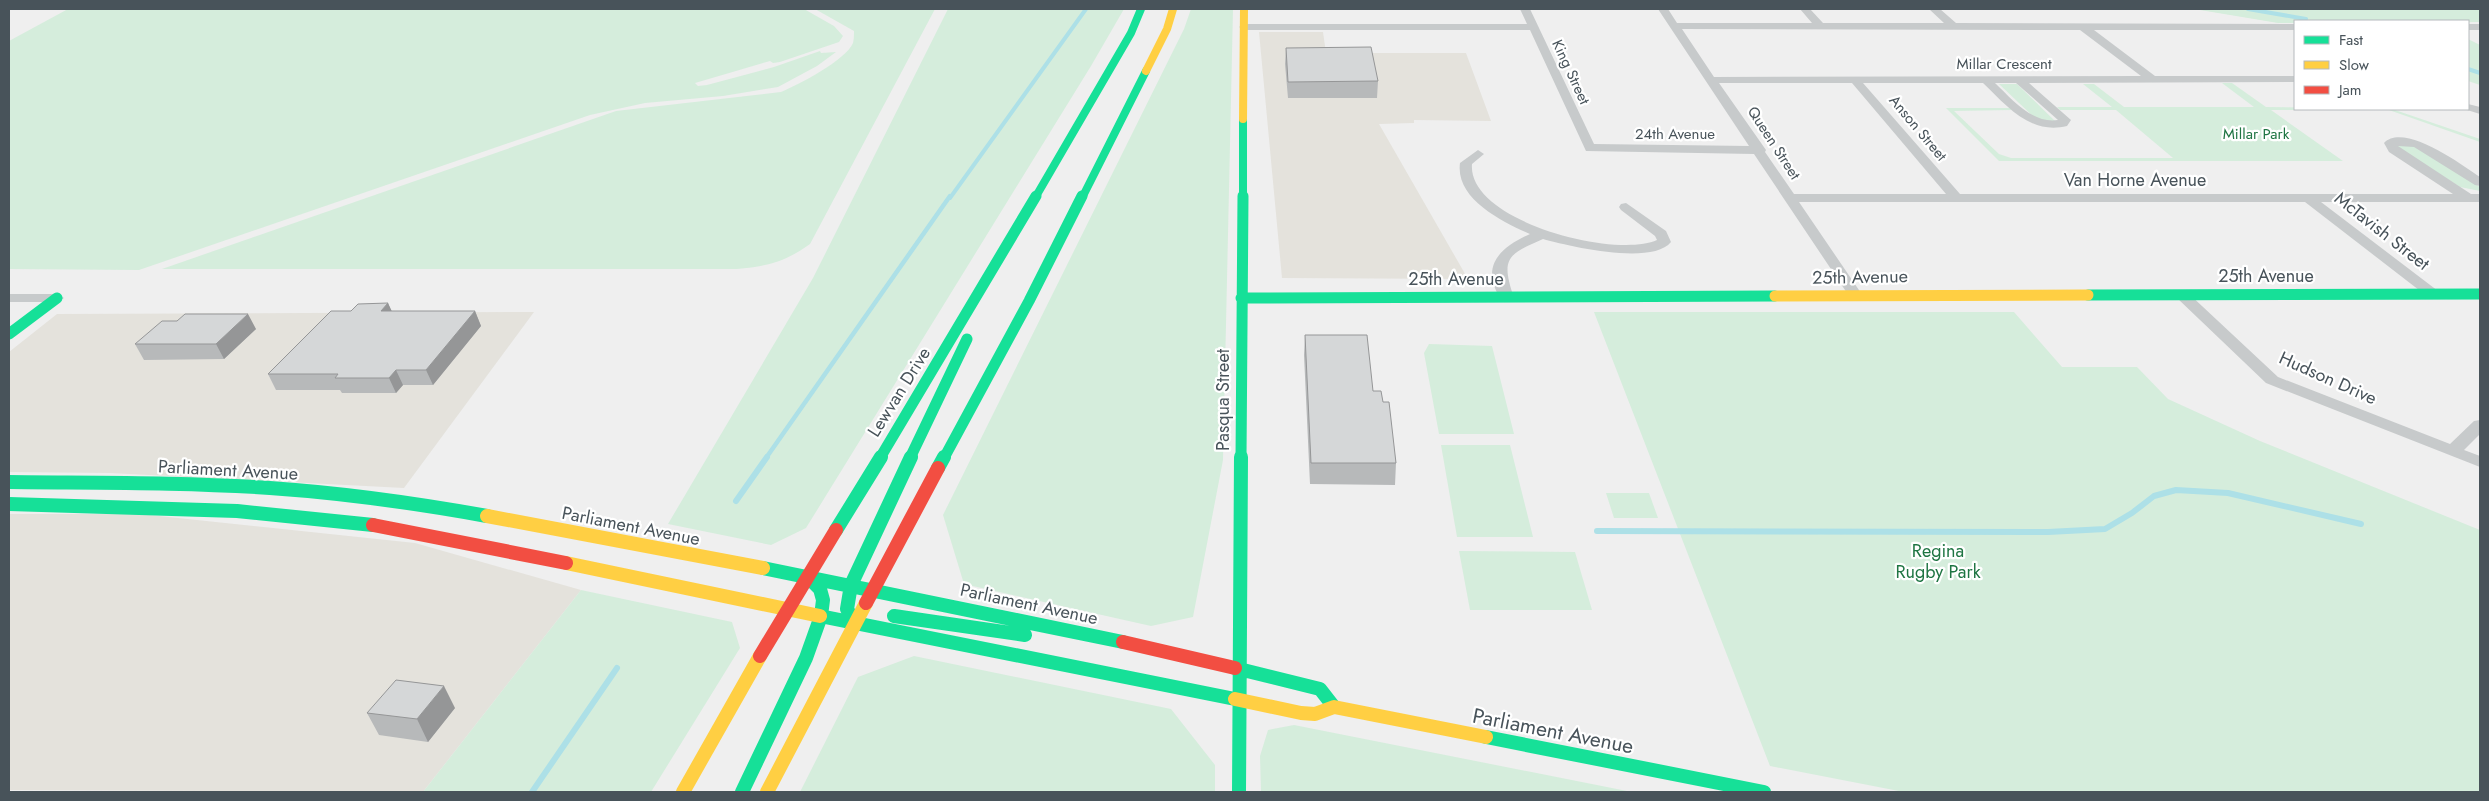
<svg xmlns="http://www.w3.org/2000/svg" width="2489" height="801" font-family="Jost,sans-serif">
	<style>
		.commercial { fill: #e4e2dc }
		.green { fill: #d5eddc }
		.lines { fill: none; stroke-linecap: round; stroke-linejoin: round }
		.stream-far2 { stroke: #ade0e7; stroke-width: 4 }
		.stream-far1 { stroke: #ade0e7; stroke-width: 4.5 }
		.stream { stroke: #ade0e7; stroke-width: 6 }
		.street { fill: #c7cacb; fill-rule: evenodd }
		.fast-far2 { stroke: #16e098; stroke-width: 8 }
		.fast-far1 { stroke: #16e098; stroke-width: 11 }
		.fast { stroke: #16e098; stroke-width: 14 }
		.slow-far2 { stroke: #ffcf43; stroke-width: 8 }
		.slow-far1 { stroke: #ffcf43; stroke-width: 11 }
		.slow { stroke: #ffcf43; stroke-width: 14 }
		.jam { stroke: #f24e42; stroke-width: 14 }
		.wall { fill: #b7b9ba }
		.shaded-wall { fill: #959697 }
		.building { fill: #d5d7d8; stroke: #959697 }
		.labels { text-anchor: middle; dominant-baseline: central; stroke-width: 4.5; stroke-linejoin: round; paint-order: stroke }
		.far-street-label { font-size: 15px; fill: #48535a; stroke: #fff }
		.far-park-label { font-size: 15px; fill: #1f7543; stroke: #fff }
		.street-label { font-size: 18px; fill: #48535a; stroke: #fff }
		.park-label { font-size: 18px; fill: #1f7543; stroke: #fff }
		.near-street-label { font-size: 21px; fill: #48535a; stroke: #fff }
	</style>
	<rect width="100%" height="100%" fill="#efefef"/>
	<path class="commercial" d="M1259,32h64l3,21h140l25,68 -77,-1v3l-35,1 89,155 -186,-1z
		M534,312l-130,176 -294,-15 -101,-1v-120l48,-38z
		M9,514h131l275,29 166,47 -158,202 -414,-2z"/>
	<path class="green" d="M68,9h736l30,17 9,10 -4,6 -59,20 -7,1 -3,-2 -75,22 3,3 9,-1 67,-18 46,-16 1,2 15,-1 -19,14 -39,21 -55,9 -78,7 -55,12 -451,155 -130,-1v-228z
		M815,9h120l-125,235c-25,18 -42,22 -73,25h-575l454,-158 165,-19c17,-7 65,-32 72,-49 1,-4 1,-9 1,-12z
		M948,9h176l-33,57 -285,462 -35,17 -103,-21 145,-246z
		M1191,9h42l-10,451 -30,157 -42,9 -187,-42 -21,-69 241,-486z
		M2194,9h286v13l-202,1z
		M2468,39l12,6v40l-12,-4z
		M2222,83h10l34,24 126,2 88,30v3l-91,-32h-118l72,51h-344l-53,-53h64l2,2 -58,1 45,43 12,4h162l-57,-48h-56l-3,-3h55l-29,-23h11l30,23h130z
		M1999,84h18l39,38 -19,-2z
		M2395,146h21l64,41v4l-20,-4z
		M1594,312h420l48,55h75l31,32 92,42 220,89v262h-576l-134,-26z
		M1429,344l63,2 22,88h-75l-15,-81z
		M1441,445h69l23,92h-76z
		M1606,493h43l9,25h-44z
		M1459,551l116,1 17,58h-122z
		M581,590l151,32 8,26 -89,144h-228z
		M914,656l257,53 44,56v27h-415l58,-115z
		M1294,725l338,67h-371l-1,-36 8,-26z"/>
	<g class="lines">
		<path class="stream-far2" d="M2248,9l58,10
			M2468,69l12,4
			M950,198l136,-189"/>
		<path class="stream-far1" d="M766,458l184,-262"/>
		<path class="stream" d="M736,501l31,-44
			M1597,531l451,1 57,-3 27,-16 22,-17 22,-6 52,3 133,31
			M532,792l85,-124"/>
		<path class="street" d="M1520,9h10l64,135 155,2 -91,-137h10l9,14h135l-12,-14h10l13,14h121l-15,-14h11l16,14 339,1v6h-201l61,46h140v6l-266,1 42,37 -4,6c-37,9 -60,-20 -84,-43h-120l97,111h493l-64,-42 -5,-9c20,-21 78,22 96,34v9l-5,-1 -61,-38 -16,-1 73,48h9v8h-159l117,89 2,3 -2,3h-10l-123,-95h-506l64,94 -7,4 -5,-1 -97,-145 -168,-3 -56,-121h-286l-5,-3 5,-3h283zM1682,29l398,1 61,46 -427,1zM1719,83h133l94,111h-152l-29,-42 1,-2zM1995,83h21l42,37c-26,4 -46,-21 -63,-37z
			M2468,24h12v6h-12z
			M2468,104l12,3v7l-16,-5h4z
			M1478,150l6,4 -12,10c-5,57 143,95 185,76l-2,-4 -34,-26 -2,-3 2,-3 5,-1 40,28 5,11c-19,24 -103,4 -128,-3 -37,16 -42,20 -29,59l-7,4 -5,-1c-23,-34 -3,-53 28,-67 -27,-12 -75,-35 -70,-71z
			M2182,291l5,1 91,85 172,67 24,-23 6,-1v14l-16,16 16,6v11l-214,-84 -89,-85 -2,-3 2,-3z
			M9,294h48l7,4 -7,4h-48z"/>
		<path class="fast-far2" d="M1035,198l96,-165 10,-24
			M1082,198l64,-127
			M1243,198v-79"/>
		<path class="fast-far1" d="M2088,295l392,-1
			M1241,298l534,-2
			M9,334l48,-36
			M880,458l156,-262
			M910,458l57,-119
			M944,458l85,-157 53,-105
			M1241,458l2,-262"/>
		<path class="fast" d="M938,468l6,-11
			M9,482c87,1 174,0 261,6 73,5 145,15 217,28
			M9,504l228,7 136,14
			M836,530l45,-73
			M763,568l360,74
			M820,616l415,83
			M894,616l131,19
			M854,622l-7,-13 4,-24 60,-128
			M1235,668l85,21 14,18
			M1486,737l278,55
			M742,792l64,-134 15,-42 2,-16 -3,-11 -13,-13
			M1239,792l2,-335"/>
		<path class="slow-far2" d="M1146,71l21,-42 6,-20
			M1243,119l1,-110"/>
		<path class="slow-far1" d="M1775,296l313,-1"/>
		<path class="slow" d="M487,516l276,52
			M566,563l254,53
			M1235,699l66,14 14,1 19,-7 152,30
			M683,792l77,-136
			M767,792l99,-189"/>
		<path class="jam" d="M373,525l193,38
			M866,603l72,-135
			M1123,642l112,26
			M760,656l76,-126"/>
	</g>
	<path class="wall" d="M1286,48l92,33 -1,17h-89l-3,-34z
		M388,303l3,8h84l6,15 -48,59h-30l-7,8h-54l-2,-3h-64l-8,-16z
		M177,321l79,8 -32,30 -80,1 -9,-16z
		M1305,335l68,56 10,11 13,61 -1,22 -85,-1 -6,-129z
		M455,708l-27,34 -49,-7 -12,-22z"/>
	<path class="shaded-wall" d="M388,303l7,15 -14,-7z
		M475,311l6,15 -48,59 -7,-15z
		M248,314l8,15 -32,30 -8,-15z
		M396,370l7,15 -7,8 -7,-15z
		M444,686l11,22 -27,34 -11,-23z"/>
	<path class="building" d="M1371,47l7,34 -90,1 -2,-34z
		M388,303l-7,8h94l-49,59h-30l-7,8h-54l3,-4h-70l63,-63h20l7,-7z
		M185,314h63l-32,30h-81l27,-23h15z
		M1305,335h62l6,56h8l2,11h6l7,61h-85z
		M396,680l48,6 -27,33 -50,-6z"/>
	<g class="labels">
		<g class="far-street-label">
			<text x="2004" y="64">Millar Crescent</text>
			<text transform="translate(1571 72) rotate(65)">King Street</text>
			<text transform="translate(1918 128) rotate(50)">Anson Street</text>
			<text x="1675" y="134">24th Avenue</text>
			<text transform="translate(1774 143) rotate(57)">Queen Street</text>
		</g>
		<g class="far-park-label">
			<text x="2256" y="134">Millar Park</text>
		</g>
		<g class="street-label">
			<text x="2135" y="180">Van Horne Avenue</text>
			<text transform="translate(2382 231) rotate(38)">McTavish Street</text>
			<text x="2266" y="276">25th Avenue</text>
			<text transform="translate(1860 277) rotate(-1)">25th Avenue</text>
			<text x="1456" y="279">25th Avenue</text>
			<text transform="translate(2328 378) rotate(24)">Hudson Drive</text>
			<text transform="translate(899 392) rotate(-58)">Lewvan Drive</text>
			<text transform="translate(1223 400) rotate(-90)">Pasqua Street</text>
			<text transform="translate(228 470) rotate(3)">Parliament Avenue</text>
			<text transform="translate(631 526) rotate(11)">Parliament Avenue</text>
			<text transform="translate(1029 604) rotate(12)">Parliament Avenue</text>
		</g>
		<g class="park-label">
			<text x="1938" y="551">Regina<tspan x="1938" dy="21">Rugby Park</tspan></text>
		</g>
		<g class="near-street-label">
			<text transform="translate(1553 731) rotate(11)">Parliament Avenue</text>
		</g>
	</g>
	<rect width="2489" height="801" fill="none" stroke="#48535a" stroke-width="20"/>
	<rect x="2294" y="20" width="175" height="90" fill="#ffffff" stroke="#b6babd"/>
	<rect x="2304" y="36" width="25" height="8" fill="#16e098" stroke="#b6babd"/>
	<text x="2339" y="45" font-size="15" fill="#48535a">Fast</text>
	<rect x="2304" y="61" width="25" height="8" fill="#ffcf43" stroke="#b6babd"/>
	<text x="2339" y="70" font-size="15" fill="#48535a">Slow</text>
	<rect x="2304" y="86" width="25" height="8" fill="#f24e42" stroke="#b6babd"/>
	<text x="2339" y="95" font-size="15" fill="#48535a">Jam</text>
</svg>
